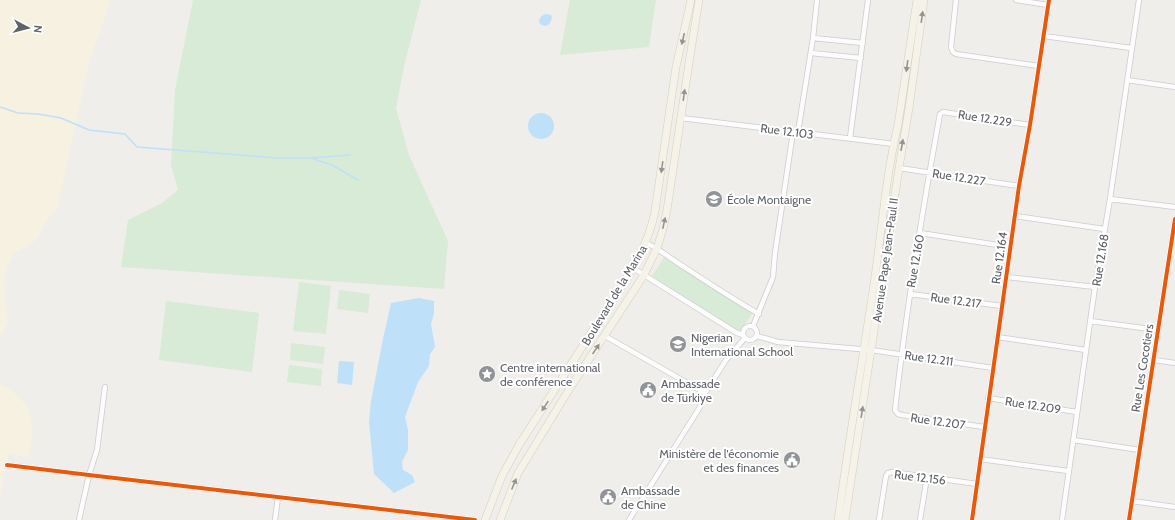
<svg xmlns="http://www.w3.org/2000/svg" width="1175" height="520" font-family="Cabin,sans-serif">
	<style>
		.green { fill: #d8ebd6 }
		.sand { fill: #f6f1e1 }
		.water { fill: #bfe0f9 }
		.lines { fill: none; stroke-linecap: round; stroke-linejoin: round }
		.stream { stroke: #bfe0f9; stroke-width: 1.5 }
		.street-casing { stroke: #cbcccc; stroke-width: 6 }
		.primary-casing { stroke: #d7ceb8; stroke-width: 8 }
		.street { stroke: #fdfcfc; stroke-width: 4.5 }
		.primary { stroke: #f4f2e9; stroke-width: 7 }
		.cycleway-casing { stroke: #fff; stroke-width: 6 }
		.cycleway { stroke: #e8590c; stroke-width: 4 }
		.oneway { fill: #939595 }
		.labels { text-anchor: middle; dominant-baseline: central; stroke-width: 4; stroke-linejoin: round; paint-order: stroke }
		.street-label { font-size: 12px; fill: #5f6368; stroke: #fff }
		.poi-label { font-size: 12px; fill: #5f6368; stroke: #fff; text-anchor: start }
	</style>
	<rect width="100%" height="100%" fill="#efeeea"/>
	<path class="green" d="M193,0h228l-16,62 -9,46 13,47 39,86 -4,48 -323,-22 7,-47 34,-17 16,-13 -7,-25 4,-75z
		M570,0h86l-7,47 -89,8z
		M665,256l87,58 -13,19 -87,-57z
		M299,282l32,4 -5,48 -33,-3z
		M339,290l31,4 -2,19 -31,-4z
		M166,301l93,12 -7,59 -93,-12z
		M291,343l34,4 -2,17 -33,-4z
		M289,365l33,4 -1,17 -34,-4z"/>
	<path class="sand" d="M0,0h111l-22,63 -31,143 -12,16 -8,16 -10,9 -15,6 -6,16 -3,16 4,38 -5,11 -3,1z
		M0,384c35,18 35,39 29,74l-20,-5 -9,43z"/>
	<path class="water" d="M545,14l6,1c2,4 0,7 -3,10l-3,1 -5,-2c-2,-4 0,-8 5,-10z
		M528 126a13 13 0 1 1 26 0a13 13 0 1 1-26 0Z
		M419,298l15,3v12l-3,11 4,23 -5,7 -1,12 -11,16 -13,35 3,13v20l-6,12 1,8 9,5 3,7 -21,11 -20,-19 -5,-52 2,-21 12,-62 8,-36z
		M339,361l15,1 -2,23 -15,-2z"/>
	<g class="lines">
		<path class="stream" d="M0,107l18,6 20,1 23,4 28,12 36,4 12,13 141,11h32l40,-3
			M311,158l21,7 26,15"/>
		<g class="street-casing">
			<path id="street" d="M956,0l-5,47 2,5 3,2 83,12
				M1016,0l32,5
				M1044,36l87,12
				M813,38l50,5
				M811,53l50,5
				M1127,80l48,7
				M681,118l213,26
				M798,132l15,-94 4,-38
				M850,138l18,-138
				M899,168l120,18
				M1110,199l65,8
				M1015,216l89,13
				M920,233l91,14
				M646,243c12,5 21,13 32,20 26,17 53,35 81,51
				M633,268l104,65 6,2
				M1007,277l88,10
				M910,294l92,12
				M1090,321l68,9
				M743 333a7 7 0 1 1 14 0a7 7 0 1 1-14 0Z
				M753,326l20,-49 2,-24 18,-121
				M605,336l100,57
				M757,336l21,6 93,8 122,18
				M997,337l89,13
				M1154,360l21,3
				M988,398l89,14
				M984,427l-82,-12 -4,-1 -3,-4c11,-99 27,-198 45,-296l3,-2 87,13
				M1073,440l67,10
				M980,459l88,12
				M7,465l82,10 386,45
				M1132,501l43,6
				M79,520l10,-45 8,-25 8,-63
				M275,520l3,-23
				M629,520l71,-113 5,-14 21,-33 19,-22
				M879,520l7,-44 2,-3 4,-1 85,12
				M920,520l7,-43
				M972,520l47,-334 11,-61 19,-125
				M1062,520l33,-233 15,-88 29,-199
				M1129,520l46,-301"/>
		</g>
		<g class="primary-casing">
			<path id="primary" d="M485,520l17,-44 17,-31 114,-177c10,-18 18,-36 22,-57l21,-144 15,-67
				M500,520l18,-47 52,-85 74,-113 13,-27 6,-19 4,-19 22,-147 10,-63
				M838,520c11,-81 25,-162 37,-243 7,-50 11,-102 23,-152l19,-125
				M845,520l54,-352 10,-60 15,-108"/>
		</g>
		<use href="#street" class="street"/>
		<use href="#primary" class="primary"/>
		<g class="cycleway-casing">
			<path id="cycleway" d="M7,465l82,10 386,45
				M972,520l47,-334 11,-61 19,-125
				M1129,520l46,-301"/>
		</g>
		<use href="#cycleway" class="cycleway"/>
	</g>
	<defs><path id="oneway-solid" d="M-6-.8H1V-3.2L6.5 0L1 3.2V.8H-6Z"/></defs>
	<g class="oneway">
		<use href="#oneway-solid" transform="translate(922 17) rotate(-82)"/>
		<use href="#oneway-solid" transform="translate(683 39) rotate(103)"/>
		<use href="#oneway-solid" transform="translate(907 66) rotate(98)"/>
		<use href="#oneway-solid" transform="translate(684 95) rotate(-82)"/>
		<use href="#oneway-solid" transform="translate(902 145) rotate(-80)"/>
		<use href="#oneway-solid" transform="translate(662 167) rotate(98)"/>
		<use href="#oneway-solid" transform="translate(664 223) rotate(-78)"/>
		<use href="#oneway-solid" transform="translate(596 349) rotate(-56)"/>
		<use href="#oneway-solid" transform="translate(545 406) rotate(123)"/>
		<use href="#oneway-solid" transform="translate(862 412) rotate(-81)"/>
		<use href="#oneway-solid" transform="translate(514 484) rotate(-67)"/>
	</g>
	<defs>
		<g id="school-disc" transform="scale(0.9)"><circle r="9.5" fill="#919496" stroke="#fff"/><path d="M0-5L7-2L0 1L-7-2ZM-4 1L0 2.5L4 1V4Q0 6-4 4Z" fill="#fff"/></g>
		<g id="sight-disc" transform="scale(0.9)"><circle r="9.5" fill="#919496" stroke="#fff"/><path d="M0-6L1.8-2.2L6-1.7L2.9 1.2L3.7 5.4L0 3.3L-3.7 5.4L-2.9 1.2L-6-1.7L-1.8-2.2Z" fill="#fff"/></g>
		<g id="civic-disc" transform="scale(0.9)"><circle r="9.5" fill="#919496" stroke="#fff"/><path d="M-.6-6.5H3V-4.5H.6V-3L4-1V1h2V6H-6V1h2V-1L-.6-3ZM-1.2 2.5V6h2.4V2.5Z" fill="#fff"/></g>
	</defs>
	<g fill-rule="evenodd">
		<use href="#school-disc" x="714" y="199"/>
		<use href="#school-disc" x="678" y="344"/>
		<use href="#sight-disc" x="487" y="374"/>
		<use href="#civic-disc" x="648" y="390"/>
		<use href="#civic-disc" x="792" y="460"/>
		<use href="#civic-disc" x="608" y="497"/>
	</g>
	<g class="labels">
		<g class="street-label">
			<text transform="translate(985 118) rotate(9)">Rue 12.229</text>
			<text transform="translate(787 131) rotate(7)">Rue 12.103</text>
			<text transform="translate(959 177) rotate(9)">Rue 12.227</text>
			<text transform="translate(999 258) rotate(-82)">Rue 12.164</text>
			<text transform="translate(885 260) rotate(-82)">Avenue Pape Jean-Paul II</text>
			<text transform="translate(1100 260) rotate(-81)">Rue 12.168</text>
			<text transform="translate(915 261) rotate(-80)">Rue 12.160</text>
			<text transform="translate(614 295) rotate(-59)">Boulevard de la Marina</text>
			<text transform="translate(956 300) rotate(8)">Rue 12.217</text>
			<text transform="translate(929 358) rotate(8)">Rue 12.211</text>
			<text transform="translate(1142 368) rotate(-81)">Rue Les Cocotiers</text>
			<text transform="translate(1033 405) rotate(9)">Rue 12.209</text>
			<text transform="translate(938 421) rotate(8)">Rue 12.207</text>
			<text transform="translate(920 477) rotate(7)">Rue 12.156</text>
		</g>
		<g class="poi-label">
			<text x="727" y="199">École Montaigne</text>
			<text x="691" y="337">Nigerian<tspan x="691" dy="14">International School</tspan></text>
			<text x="500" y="367">Centre international<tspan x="500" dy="14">de conférence</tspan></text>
			<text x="661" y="383">Ambassade<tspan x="661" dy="14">de Türkiye</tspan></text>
			<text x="779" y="453" text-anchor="end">Ministère de l'économie<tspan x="779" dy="14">et des finances</tspan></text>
			<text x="621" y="490">Ambassade<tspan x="621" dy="14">de Chine</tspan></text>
		</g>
	</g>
	<g transform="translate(28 28) rotate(97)" stroke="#ffffff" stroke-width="3" paint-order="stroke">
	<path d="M0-3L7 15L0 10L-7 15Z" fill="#5f6368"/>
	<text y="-6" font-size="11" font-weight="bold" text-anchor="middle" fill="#5f6368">N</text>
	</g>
</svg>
